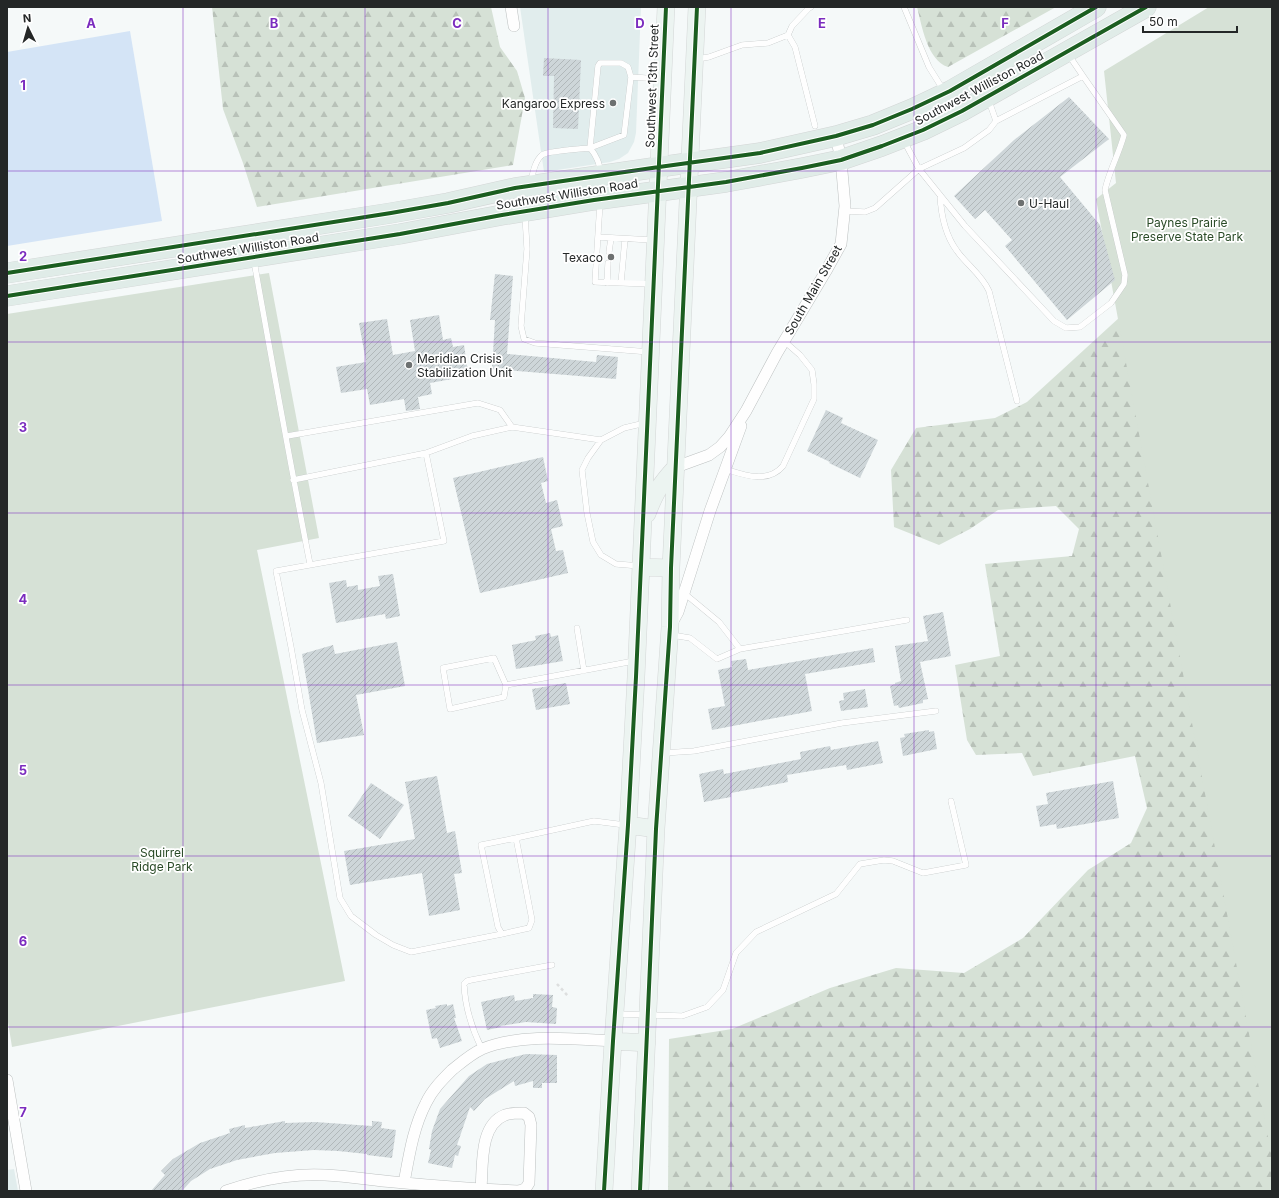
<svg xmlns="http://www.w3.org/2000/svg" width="1279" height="1198" font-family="Inter,sans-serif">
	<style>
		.built { fill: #e1eded }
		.forest { fill: url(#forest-firs) }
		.park { fill: #d6e1d6 }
		.water { fill: #d4e4f6 }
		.building { fill: url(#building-hatch) }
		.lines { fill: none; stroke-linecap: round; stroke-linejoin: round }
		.lane-casing { stroke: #bdc1c1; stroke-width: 6 }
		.street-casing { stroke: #bdc1c1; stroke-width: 12 }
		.primary-casing { stroke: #d3d6d6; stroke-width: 18 }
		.highway-casing { stroke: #d3d6d6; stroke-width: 21 }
		.path { stroke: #dddfdf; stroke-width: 2.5; stroke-dasharray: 3 3; stroke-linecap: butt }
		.lane { stroke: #fefefe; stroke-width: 5.5 }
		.street { stroke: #fefefe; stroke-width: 11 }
		.primary { stroke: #ecf4f1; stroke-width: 17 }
		.highway { stroke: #e0ece8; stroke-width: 20 }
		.cycleway-casing { stroke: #fff; stroke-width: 6 }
		.cycleway { stroke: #1b5e20; stroke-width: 4 }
		.grid { fill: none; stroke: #7b2cbf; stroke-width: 1; stroke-opacity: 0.55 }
		.poi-dot { fill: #6d7070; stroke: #fff; stroke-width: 1.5 }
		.labels { text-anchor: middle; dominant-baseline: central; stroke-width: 3.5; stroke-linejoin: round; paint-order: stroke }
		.street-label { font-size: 12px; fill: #242727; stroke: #fff }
		.poi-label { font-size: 12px; fill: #242727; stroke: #fff; text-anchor: end }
		.park-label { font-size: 12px; fill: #294a26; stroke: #fff }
		.grid-label { font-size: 13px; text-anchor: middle; font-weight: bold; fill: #7b2cbf; stroke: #fff; stroke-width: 3.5; stroke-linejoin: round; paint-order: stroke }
	</style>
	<defs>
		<pattern id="forest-firs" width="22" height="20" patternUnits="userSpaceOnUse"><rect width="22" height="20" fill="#d6e1d6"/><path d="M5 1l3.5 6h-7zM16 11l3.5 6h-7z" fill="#b8c1b8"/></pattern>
		<pattern id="building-hatch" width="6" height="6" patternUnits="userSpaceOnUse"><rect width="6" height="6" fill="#ced6d9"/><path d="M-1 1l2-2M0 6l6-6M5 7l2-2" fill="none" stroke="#b1b8ba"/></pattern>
	</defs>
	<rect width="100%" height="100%" fill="#f5f9f9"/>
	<path class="built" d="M520,7h121l-5,126 -2,9 -6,11 -9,6 -9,3 -66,10z
		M14,1169l4,22h-11v-21z"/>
	<path class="forest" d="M212,7h279l9,40 17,24 8,27 -12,67 -256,42 -14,-44 -20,-54z
		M917,7h139l-108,60c-21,-7 -26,-41 -31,-60z
		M1132,306l140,700v185h-604l1,-152 63,-10 98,-41 66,-20 68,5 59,-35 65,-68 43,-27 16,-35 -12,-52 -102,20 -11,-23 -46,2 -9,-15 -12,-75 45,-9 -15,-92 87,-8 7,-27 -23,-23 -58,4 -28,19 -31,16 -45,-18 -3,-57 25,-42 79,-10 32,-16z"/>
	<path class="park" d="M1209,7h63v1152l-176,-960 20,-16 -12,-112z
		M269,273l50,265 -62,12 88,431 -333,66 -5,-31v-702z"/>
	<path class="water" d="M130,31l32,190 -155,25v-194z"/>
	<path class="building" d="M544,58l37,2 -3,69 -25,-1 1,-52h-11z
		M1069,97l40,42 -49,38 40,48 15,55 -48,40 -62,-74 7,-6 -27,-30 -10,9 -21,-23 60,-56z
		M495,274l18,2 -6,78 89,8 1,-7 21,2 -2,22 -124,-10 3,-49h-5z
		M439,315l4,25 8,-2 2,9 11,-2 4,27 -17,3 1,4 -22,4 2,11 -14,3 2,12 -14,2 -2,-12 -34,6 -3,-16 -26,4 -5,-26 30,-5 -7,-39 28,-4 6,36 22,-4 -5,-31z
		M826,410l17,8 -2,5 37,17 -18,38 -31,-15 1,-1 -23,-11z
		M543,457l5,24 -7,2 5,20 11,-3 6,26 -12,3 5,22 7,-1 5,23 -88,20 -27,-115z
		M393,574l7,42 -14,3 -1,-5 -49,9 -7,-40 17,-3 1,7 11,-2v5l22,-4 -2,-10z
		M943,612l8,44 -31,6 8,37 -5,1v3l-24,5 -1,-3 -4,1 -4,-20 5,-2v-1l6,-2 -6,-35 33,-5 -5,-25z
		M550,633l1,4 7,-2 5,26 -47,8 -4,-24 24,-5 -1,-4z
		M397,642l8,44 -49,9 8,40 -47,8 -15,-89 31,-9 2,9z
		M873,648l2,14 -70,12 7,37 -100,19 -4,-21 17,-3 -7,-36 14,-3 -1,-6 15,-2 2,11z
		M566,683l4,21 -34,6 -4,-21z
		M865,689l3,18 -27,4 -2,-10 5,-1 -1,-7z
		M929,730v2l5,-1 3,18 -34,7 -3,-18 5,-1 -1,-3z
		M878,741l5,22 -36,7 -1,-5 -59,10 1,7 -57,11v4l-27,5 -5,-28 24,-5 1,5 77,-15 -1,-7 30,-6 1,4z
		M437,776l10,57 8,-2 7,42 -8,1 6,36 -31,6 -7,-43 -72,12 -6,-34 71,-12 -10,-57z
		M1113,781l6,37 -62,11 -1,-5 -16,3 -4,-21 12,-2 -2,-11z
		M371,783l33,22 -24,34 -32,-23z
		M533,994l20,1 -1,12 5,1 -1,16 -30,-2 -26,4 1,1 -14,3 -6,-28 33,-7 1,6 18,-3z
		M447,1004v2l6,-2 3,14h-2l8,23 -22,7 -3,-10 -5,1 -2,-9 -4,-20 10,-2 -1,-2z
		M526,1054l31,1v28h-15v5h-9v-7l-18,5 -1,-5 -29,18 -11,12 -4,-4 -13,38 4,1 -3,10 -3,-1 -3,13 -24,-5 3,-13 -2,-1 3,-18 8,-22 29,-33 18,-12z
		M285,1121v2l30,-1 57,4v-5l10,1 -1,6 15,2 -4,28 -25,-3v-1l-29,-3 -24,-1 -39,3 -38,7 -27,9 -19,12 -9,10h-31l14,-16 -4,-4 12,-12 27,-16 30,-10 -1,-4 16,-4v3z"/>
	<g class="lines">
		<g class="lane-casing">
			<path id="lane" d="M904,7l25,60 15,24
				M788,35l7,12 20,79
				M1068,54l15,22
				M697,59l12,-2 33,-12 26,-2 20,-8 4,-9 17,-18 2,-1
				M631,77l-7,58 -34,13 8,-82 2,-3h21l7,4 3,10 29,2
				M989,101l7,20
				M531,181c2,-9 4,-20 11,-26 5,-4 40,-6 48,-7 7,8 9,15 11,25
				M940,195c1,19 5,40 17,56 10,14 25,24 32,40l28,110
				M600,203l-5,79 56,2
				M844,211l21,1 10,-4 44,-39 45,-21 25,-18 7,-9 87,-45 41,59c-5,19 -15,36 -19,55l20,85 -1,9 -13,19 -31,24 -14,1 -12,-7 -89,-95 -46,-57 -15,-28
				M525,215l2,34 -6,77 3,13 11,4 115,9
				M598,237l55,3
				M609,252l2,-14
				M254,261c18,101 36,202 56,303
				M607,283l1,-20
				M621,283l4,-44
				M287,436l191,-33 22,7 12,17 89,13 23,-12 21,-5
				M601,440l-13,18 -6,12 5,43 6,29 8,13 15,9 24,2
				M426,453l46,-17 40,-9
				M725,469c19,6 43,15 58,-3l31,-67v-15l-2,-14 -12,-15 -16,-14
				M293,480l133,-27 18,88 -168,30 15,76 11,63 19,73 19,115 11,18 25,19 17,10 18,7 91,-18
				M684,593l35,29 21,27
				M577,628l7,43
				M672,635l18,3 27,21 23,-10 167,-29
				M506,685l-12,-27 -51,10 7,41 54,-12 2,-12 128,-24
				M663,753l31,-2 148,-28 94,-12
				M516,838l-35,7 17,82 4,7 27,-6 3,-8 -16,-82 78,-17 31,4
				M617,1014l65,2 25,-9 16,-17 13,-37 20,-21 80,-38 24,-30 24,-4 9,1 30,12 43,-8 -15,-64
				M482,1049c-10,-20 -17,-43 -18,-65l3,-3 4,-1 81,-15"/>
		</g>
		<g class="street-casing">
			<path id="street" d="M511,7l3,19
				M676,467l33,-12 11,-8 9,-10 17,-26 31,-58 49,-82 15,-27 4,-38 -4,-46 -5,-24
				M672,623l6,-11 32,-101 31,-85
				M7,1080l19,111
				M404,1183c5,-27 9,-55 22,-80 6,-13 16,-23 26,-33 10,-8 19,-16 30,-21 39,-16 90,-10 131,-8
				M226,1191c32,-11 65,-18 99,-16 23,1 46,5 69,7 41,4 83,7 124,9 6,-1 8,-2 11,-8l2,-58 -2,-8 -5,-4c-6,0 -13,0 -19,2 -26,10 -22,51 -24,74"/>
		</g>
		<g class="primary-casing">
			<path id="primary" d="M647,514c8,-21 13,-30 29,-47
				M641,567l30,1
				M628,825l28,4
				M613,1041l34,2
				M604,1191l9,-150 15,-216 8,-148 30,-670
				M640,1191l16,-362 14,-202 1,-59 26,-561"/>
		</g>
		<g class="highway-casing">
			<path id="highway" d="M7,273l384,-60 57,-10 67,-15 144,-21 101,-14 76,-17 37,-11 39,-16 38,-18 146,-84
				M7,296l393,-62 102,-19 92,-15 132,-18 76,-14 39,-8 41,-14 41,-16 39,-19 184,-104"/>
		</g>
		<path class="path" d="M557,984l11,12"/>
		<use href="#lane" class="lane"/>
		<use href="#street" class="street"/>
		<use href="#primary" class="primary"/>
		<use href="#highway" class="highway"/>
		<g class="cycleway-casing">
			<path id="cycleway" d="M7,273l384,-60 57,-10 67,-15 144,-21 101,-14 76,-17 37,-11 39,-16 38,-18 146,-84
				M7,296l393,-62 102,-19 92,-15 132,-18 76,-14 39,-8 41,-14 41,-16 39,-19 184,-104
				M604,1191l9,-150 15,-216 8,-148 30,-670
				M640,1191l16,-362 14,-202 1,-59 26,-561"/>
		</g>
		<use href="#cycleway" class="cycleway"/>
	</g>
	<path class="grid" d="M183,7v1184M365,7v1184M548,7v1184M731,7v1184M914,7v1184M1096,7v1184M7,171h1265M7,342h1265M7,513h1265M7,685h1265M7,856h1265M7,1027h1265"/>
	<g class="poi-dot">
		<circle cx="613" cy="103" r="4"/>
		<circle cx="1021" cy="203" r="4"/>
		<circle cx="611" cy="257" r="4"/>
		<circle cx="409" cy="365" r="4"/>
	</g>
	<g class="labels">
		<g class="street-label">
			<text transform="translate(652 86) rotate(-88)">Southwest 13th Street</text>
			<text transform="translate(979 88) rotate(-28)">Southwest Williston Road</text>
			<text transform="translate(567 194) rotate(-9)">Southwest Williston Road</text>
			<text transform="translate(248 248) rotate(-9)">Southwest Williston Road</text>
			<text transform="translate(813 290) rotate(-60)">South Main Street</text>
		</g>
		<g class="poi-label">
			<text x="605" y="103">Kangaroo Express</text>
			<text x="1029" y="203" text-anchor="start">U-Haul</text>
			<text x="603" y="257">Texaco</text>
			<text x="417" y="358" text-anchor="start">Meridian Crisis<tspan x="417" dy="14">Stabilization Unit</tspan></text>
		</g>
		<g class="park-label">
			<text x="1187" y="222">Paynes Prairie<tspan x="1187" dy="14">Preserve State Park</tspan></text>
			<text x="162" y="852">Squirrel<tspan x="162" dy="14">Ridge Park</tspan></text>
		</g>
	</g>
	<g class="grid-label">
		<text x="91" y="28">A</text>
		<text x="274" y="28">B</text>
		<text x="457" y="28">C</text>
		<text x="640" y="28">D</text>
		<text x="822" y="28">E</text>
		<text x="1005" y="28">F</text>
		<text x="23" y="90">1</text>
		<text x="23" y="261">2</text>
		<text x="23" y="432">3</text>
		<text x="23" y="604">4</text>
		<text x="23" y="775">5</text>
		<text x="23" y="946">6</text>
		<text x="23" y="1117">7</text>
	</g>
	<rect width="1279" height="1198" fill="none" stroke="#242727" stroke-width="16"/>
	<g transform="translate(28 28) rotate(355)" stroke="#ffffff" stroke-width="3" paint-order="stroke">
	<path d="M0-3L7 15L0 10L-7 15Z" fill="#242727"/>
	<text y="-6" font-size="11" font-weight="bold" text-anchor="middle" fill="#242727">N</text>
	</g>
	<path d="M1143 26v6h94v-6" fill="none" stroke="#242727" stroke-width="2"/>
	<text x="1149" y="26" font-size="12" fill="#242727" stroke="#ffffff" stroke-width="3" paint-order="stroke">50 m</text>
</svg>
